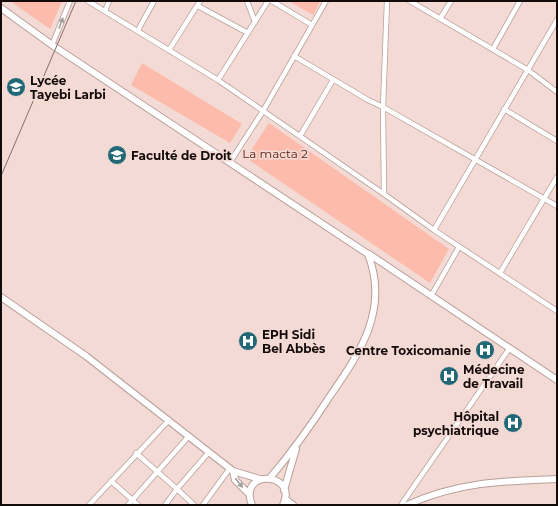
<svg xmlns="http://www.w3.org/2000/svg" width="558" height="506" font-family="Montserrat,sans-serif">
	<style>
		.green { fill: #fdbbac }
		.lines { fill: none; stroke-linecap: round; stroke-linejoin: round }
		.minor-casing { stroke: #b89f9a; stroke-width: 6 }
		.secondary-casing { stroke: #b89f9a; stroke-width: 8 }
		.minor { stroke: #fff; stroke-width: 4.5 }
		.secondary { stroke: #fff; stroke-width: 6 }
		.tram { stroke: #81706c; stroke-width: 1 }
		.oneway { fill: #a19d9d }
		.labels { text-anchor: middle; dominant-baseline: central; stroke-width: 3.5; stroke-linejoin: round; paint-order: stroke }
		.poi-label { font-size: 12px; font-weight: bold; fill: #130b09; stroke: #f4dad4; text-anchor: start }
		.park-label { font-size: 12px; fill: #581709; stroke: #f4dad4 }
	</style>
	<rect width="100%" height="100%" fill="#f4dad4"/>
	<path class="green" d="M10,1h52l-12,28z
		M289,1h30l1,1 -7,13z
		M142,63l100,61 -12,19 -99,-58z
		M269,123l180,126 -19,34 -184,-125z"/>
	<g class="lines">
		<g class="minor-casing">
			<path id="minor" d="M88,1l130,79 166,114
				M247,1l8,21
				M272,1l40,24
				M410,1l118,69 29,22
				M198,6l50,27
				M105,11l4,-10
				M440,19l11,-18
				M557,20l-123,210 123,81
				M138,30l16,-29
				M52,45l18,-44
				M493,49l27,-48
				M169,50l31,-49
				M294,56l74,44 15,7 4,-106
				M218,80l50,-79
				M383,107l174,99
				M383,107l1,87 50,36
				M504,109l53,32
				M300,136l33,-56
				M230,162l33,-51 63,-110
				M500,273l57,-96
				M431,296l28,-49
				M136,453l41,36 -12,16
				M111,481l27,24
				M89,505l80,-85
				M128,505l61,-69
				M194,505l-17,-16 32,-37
				M203,505l27,-37
				M401,505l108,-156"/>
		</g>
		<g class="secondary-casing">
			<path id="secondary" d="M1,8l51,37 316,209c22,57 -9,100 -40,145 -18,28 -37,54 -58,79
				M369,254l188,126
				M1,297l85,59 147,115 27,8
				M233,471l2,9 14,14
				M284,490l12,-41
				M285,499l8,6
				M252,505c-15,-37 47,-33 31,0
				M407,505c51,-23 95,-24 150,-26"/>
		</g>
		<use href="#minor" class="minor"/>
		<use href="#secondary" class="secondary"/>
		<path class="tram" d="M1,176l75,-175"/>
	</g>
	<defs><path id="oneway-solid" d="M-6-.8H1V-3.2L6.5 0L1 3.2V.8H-6Z"/></defs>
	<g class="oneway">
		<use href="#oneway-solid" transform="translate(61 23) rotate(-69)"/>
		<use href="#oneway-solid" transform="translate(239 483) rotate(51)"/>
	</g>
	<defs>
		<g id="school-disc" transform="scale(1)"><circle r="9.5" fill="#206876" stroke="#f4dad4"/><path d="M0-5L7-2L0 1L-7-2ZM-4 1L0 2.5L4 1V4Q0 6-4 4Z" fill="#fff"/></g>
		<g id="university-disc" transform="scale(1)"><circle r="9.5" fill="#206876" stroke="#f4dad4"/><path d="M0-5L7-2L0 1L-7-2ZM-4 1L0 2.5L4 1V4Q0 6-4 4Z" fill="#fff"/></g>
		<g id="hospital-disc" transform="scale(1)"><circle r="9.5" fill="#206876" stroke="#f4dad4"/><path d="M-5-5h3v3.5h4V-5h3V5h-3V1.5h-4V5h-3Z" fill="#fff"/></g>
	</defs>
	<g fill-rule="evenodd">
		<use href="#school-disc" x="16" y="87"/>
		<use href="#university-disc" x="117" y="155"/>
		<use href="#hospital-disc" x="248" y="341"/>
		<use href="#hospital-disc" x="485" y="350"/>
		<use href="#hospital-disc" x="449" y="376"/>
		<use href="#hospital-disc" x="513" y="423"/>
	</g>
	<g class="labels">
		<g class="poi-label">
			<text x="30" y="80">Lycée<tspan x="30" dy="14">Tayebi Larbi</tspan></text>
			<text x="131" y="155">Faculté de Droit</text>
			<text x="262" y="334">EPH Sidi<tspan x="262" dy="14">Bel Abbès</tspan></text>
			<text x="471" y="350" text-anchor="end">Centre Toxicomanie</text>
			<text x="463" y="369">Médecine<tspan x="463" dy="14">de Travail</tspan></text>
			<text x="499" y="416" text-anchor="end">Hôpital<tspan x="499" dy="14">psychiatrique</tspan></text>
		</g>
		<g class="park-label">
			<text x="275" y="153">La macta 2</text>
		</g>
	</g>
	<rect width="558" height="506" fill="none" stroke="#130b09" stroke-width="4"/>
</svg>
